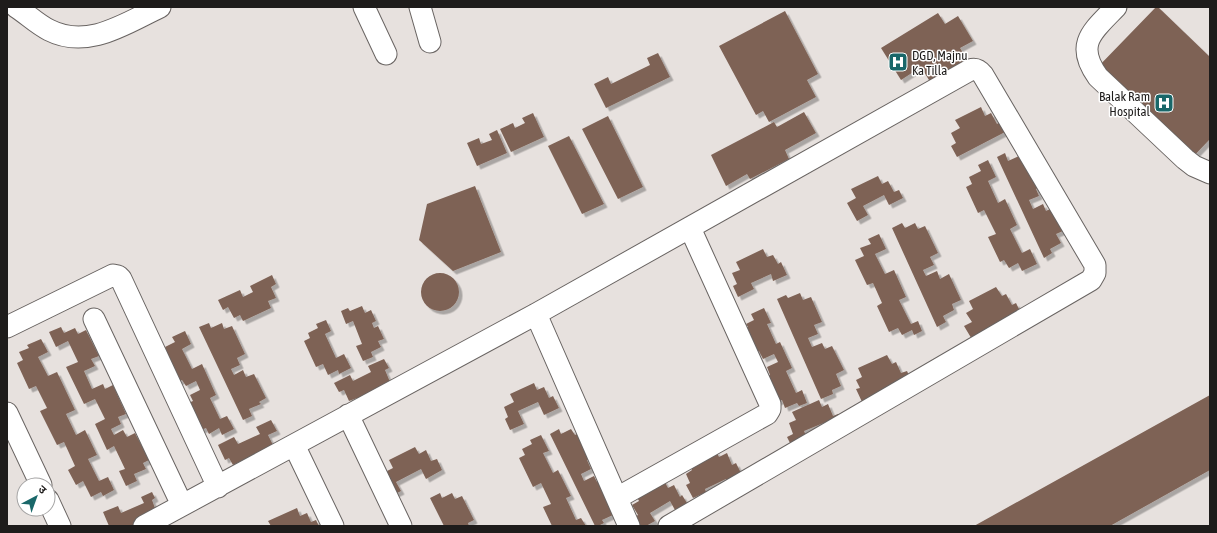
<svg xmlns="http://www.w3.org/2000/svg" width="1217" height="533" font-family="'Asap Condensed','Noto Sans Devanagari',sans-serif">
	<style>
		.building { fill: #7e6255; filter: url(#shadow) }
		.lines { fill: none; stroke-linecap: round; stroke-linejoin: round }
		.minor-casing { stroke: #696462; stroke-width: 23 }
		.minor { stroke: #fff; stroke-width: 21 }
		.labels { text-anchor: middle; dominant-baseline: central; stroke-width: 3; stroke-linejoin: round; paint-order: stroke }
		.poi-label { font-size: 13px; fill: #1e1c1b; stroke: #fff; text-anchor: start }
	</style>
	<defs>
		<filter id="shadow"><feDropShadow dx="3.5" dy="3.5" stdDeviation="0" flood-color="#0004"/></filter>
	</defs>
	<rect width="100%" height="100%" fill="#e7e1de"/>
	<path class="building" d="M1156,7h2l52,50v82l-21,22 -94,-91z
		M785,11l33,63 -11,6 9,17 -47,25 -6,-11 -7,4 -37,-69z
		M938,13l7,11 13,-8 15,25 -13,7 9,15 -37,22 -11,-18 -20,13 -20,-32z
		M658,53l12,24 -64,31 -12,-24 14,-7 3,7 39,-19 -3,-7z
		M981,107l4,9 6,-3 6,11 5,-3 5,10 -50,26 -6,-11 5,-3 -5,-10 9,-5 -5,-8z
		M804,112l12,21 -31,17 4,9 -39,20 -3,-5 -21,12 -15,-31 63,-33 3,5z
		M533,113l11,24 -33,15 -11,-23 13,-6 2,5 10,-5 -3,-5z
		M608,116l35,71 -25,12 -36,-70z
		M497,130l10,23 -30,13 -10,-23 12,-5 2,6 11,-4 -3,-6z
		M569,136l35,68 -22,10 -34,-68z
		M1005,153l3,8 11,-5 3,5 7,-3 13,27 -6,4 3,7 -10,4 4,9 10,-5 3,7 6,-3 11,23 -7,3 5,9 -11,6 2,4 -8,5 -47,-101z
		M988,160l8,17 -8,4 10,22 7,-4 12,26 -7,4 12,24 8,-4 7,15 -15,7 -4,-8 -9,5 -5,-8 -4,2 -12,-25 8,-3 -12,-24 -6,3 -12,-26 6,-3 -3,-7 12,-6 -3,-6z
		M878,176l4,8 6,-3 6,11 5,-2 4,8 -14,7 -5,-10 -21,11 5,9 -11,6 -10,-18 9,-5 -5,-9z
		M475,186l26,66 -48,19 -34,-31 8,-36z
		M902,223l3,5 10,-5 3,6 7,-3 13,27 -8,4 4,8 -11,5 3,6 11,-5 3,8 9,-5 12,26 -9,4 2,6 -11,6 3,6 -9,5 -45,-99z
		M879,234l7,15 -11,5 10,20 9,-4 12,27 -7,3 12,24 7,-3 4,10 -8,4 -2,-5 -10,5 -4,-7 -9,4 -12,-26 5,-3 -9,-20 -6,2 -12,-25 9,-4 -4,-8 11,-4 -3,-5z
		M763,249l4,8 6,-2 5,9 3,-2 6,13 -14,6 -2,-7 -20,9 3,6 -16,8 -5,-11 4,-2 -5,-11 8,-3 -4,-8z
		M421 292a19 19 0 1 1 38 0a19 19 0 1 1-38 0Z
		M272,275l4,9 -5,3 5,11 -8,3 3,7 -28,13 -3,-6 -6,3 -6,-11 -5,3 -5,-10 22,-10 3,7 10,-5 -3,-6z
		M996,287l6,9 4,-2 6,11 4,-2 6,12 -49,26 -9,-15 8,-4 -6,-9 7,-4 -4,-8z
		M800,293l3,7 8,-3 11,25 -8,3 4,9 -10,4 4,9 10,-4 3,6 7,-3 12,24 -8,4 5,12 -9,4 1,4 -12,5 -44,-100 9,-4 2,3z
		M362,306l3,7 6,-3 5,11 -4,2 2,5 4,-2 6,13 -6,2 3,6 -10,5 2,5 -10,4 -7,-15 6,-2 -9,-23 -7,3 -5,-13 7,-3 2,3z
		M764,308l7,15 -4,1 9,20 4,-2 12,26 -6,3 10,22 6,-3 5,13 -8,3 -2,-3 -12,5 -3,-8 -7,3 -12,-25 7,-3 -3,-8 11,-5 -4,-8 -11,5 -4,-8 -6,3 -11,-24 6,-3 -2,-3 8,-4 -3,-6z
		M326,320l5,11 -6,3 11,24 8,-4 7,14 -12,6 -1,-4 -10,5 -5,-11 -7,3 -12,-26 6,-3 -2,-5 10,-5 -2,-4z
		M209,323l2,5 11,-5 2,6 8,-3 13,28 -8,4 3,7 -9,4 3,6 9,-5 3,7 8,-3 12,24 -7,4 2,2 -12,5 3,7 -9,4 -44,-93z
		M61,327l3,6 11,-5 3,6 8,-4 13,26 -8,3 4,7 -11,5 8,18 11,-5 2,5 8,-4 13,29 -8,3 3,7 -10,5 3,6 9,-5 4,7 8,-4 14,27 -6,3 3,6 -12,5 3,7 -11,5 -7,-15 6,-2 -11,-23 -7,4 -12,-26 10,-5 -10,-20 -11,5 -18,-37 12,-5 -10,-21 -12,6 -7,-15z
		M185,331l6,13 -9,5 10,20 10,-5 14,31 -6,3 10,21 7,-3 7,13 -12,6 -3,-7 -10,6 -3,-6 -7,3 -13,-27 7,-3 -3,-6 10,-5 -4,-9 -10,5 -4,-6 -6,3 -14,-29 5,-2 -2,-5 10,-5 -3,-5z
		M41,339l7,13 -10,5 10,19 9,-4 18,38 -9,4 10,21 9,-5 12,25 -9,4 11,22 9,-4 6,13 -11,6 -2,-4 -10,5 -8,-16 -7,4 -8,-15 7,-4 -11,-24 -7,3 -17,-34 7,-3 -11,-22 -7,3 -12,-26 6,-3 -4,-8 10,-4 -2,-3z
		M887,355l5,9 4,-2 5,11 6,-2 5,11 -49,22 -7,-15 4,-1 -4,-8 6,-3 -4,-9z
		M384,359l5,9 -4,2 5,12 -30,22 -3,-6 -8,3 -5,-11 -5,2 -5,-9 16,-8 3,6 18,-9 -3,-6z
		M534,383l3,7 7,-3 5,11 4,-2 6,12 -15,7 -6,-13 -20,9 6,13 -14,6 -5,-11 3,-2 -4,-10 10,-5 -4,-8z
		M1210,395v75l-100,56h-136z
		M819,400l3,7 6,-3 5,12 5,-2 4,9 -13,6 -3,-7 -22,9 3,7 -16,7 -4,-8 6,-3 -4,-11 7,-3 -4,-8z
		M271,420l6,11 -9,4 5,10 -40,20 -4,-7 -4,2 -7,-15 16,-8 4,7 22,-10 -4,-7z
		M559,429l2,5 10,-5 4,6 6,-3 12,25 -6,3 4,9 -10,5 3,7 10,-5 3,6 7,-3 11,22 -7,4 5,10 -11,5 2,3 -6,3h-3l-45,-92z
		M541,435l8,16 -6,2 10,20 5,-3 13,26 -5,2 10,22 5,-2 5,8h-34l-9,-19 8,-3 -10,-21 -8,4 -14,-29 6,-3 -3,-6 10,-5 -2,-4z
		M415,447l4,7 7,-4 5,11 6,-2 5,11 -16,9 -5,-10 -25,13 5,9 -10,5 -6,-12 6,-3 -4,-10 6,-3 -4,-8z
		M716,451l3,6 8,-4 5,12 4,-2 6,12 -14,7 -2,-3 -21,10 1,3 -13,6 -7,-13 4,-2 -4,-9 6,-4 -3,-6z
		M663,479l5,9 6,-3 6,12 2,-2 5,8 -12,7 -5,-9 -20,12 5,8 -9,5h-9l-4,-8 5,-3 -6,-10 7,-4 -3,-6z
		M152,492l3,6 -3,2 4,11 -17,15h-30l-6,-14 15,-6 3,7 23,-10 -3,-6z
		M440,493l2,5 10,-5 3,6 7,-3 12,24 -6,3 1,3h-25l-14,-28z
		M297,508l3,8 7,-3 4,9 5,-2 3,6h-48l-3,-5z"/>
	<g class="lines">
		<g class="minor-casing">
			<path id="minor" d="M16,7c11,7 21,17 33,23 39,20 77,-7 111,-23
				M364,7l22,47
				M420,7l10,35
				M1116,7c-23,24 -42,37 -18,70l87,82 9,7 16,7
				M536,314l93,212
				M94,319l88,186
				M7,327l106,-52 5,1 3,3 97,208
				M7,413l34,72
				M348,415l53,111
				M294,445l39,81
				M617,498l150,-84 3,-5v-5l-80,-176
				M48,500l12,26
				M144,526l392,-212 434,-244c6,-2 9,0 13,5l112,190v8l-4,7 -422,246"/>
		</g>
		<use href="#minor" class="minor"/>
	</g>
	<defs>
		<g id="hospital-square" transform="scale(1)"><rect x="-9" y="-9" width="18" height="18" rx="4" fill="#196769" stroke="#fff"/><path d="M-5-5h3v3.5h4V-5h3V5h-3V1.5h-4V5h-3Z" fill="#fff"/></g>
	</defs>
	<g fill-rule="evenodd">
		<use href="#hospital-square" x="898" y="62"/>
		<use href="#hospital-square" x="1164" y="103"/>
	</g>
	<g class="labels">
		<g class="poi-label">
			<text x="912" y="55">DGD, Majnu<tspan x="912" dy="15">Ka Tilla</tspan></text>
			<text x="1150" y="96" text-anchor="end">Balak Ram<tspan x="1150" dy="15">Hospital</tspan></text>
		</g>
	</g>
	<rect width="1217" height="533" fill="none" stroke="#1e1c1b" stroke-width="16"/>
	<g transform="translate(36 497) rotate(41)"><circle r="19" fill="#ffffff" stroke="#a5a4a4"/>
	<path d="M0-3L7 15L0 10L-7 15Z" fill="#196769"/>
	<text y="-6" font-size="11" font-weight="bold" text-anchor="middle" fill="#1e1c1b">उ</text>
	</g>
</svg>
